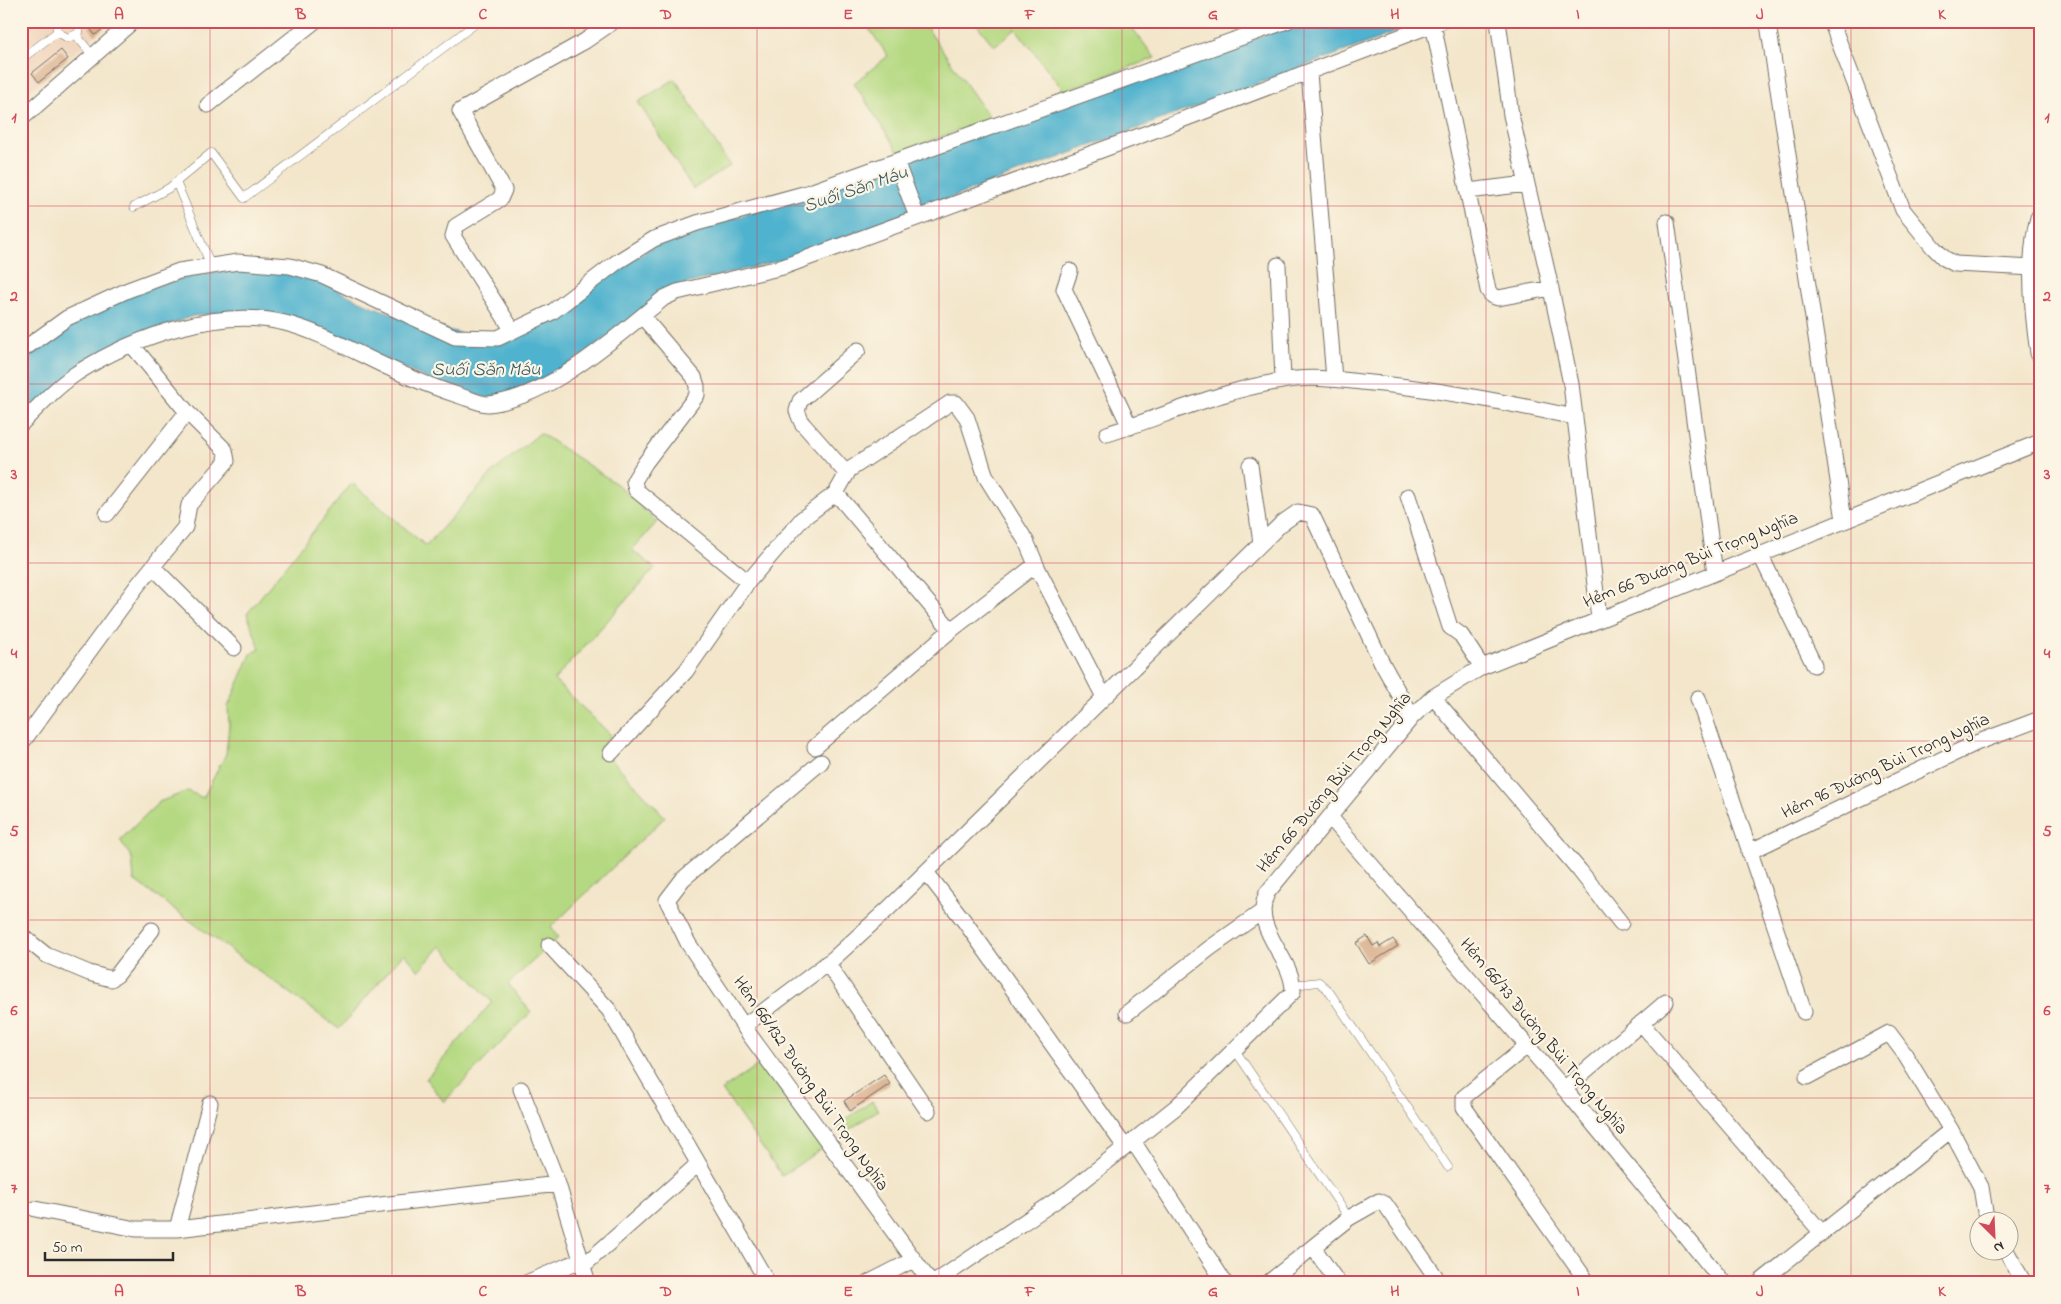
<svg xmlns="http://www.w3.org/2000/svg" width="2061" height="1304" font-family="'Indie Flower',sans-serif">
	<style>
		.built { fill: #f1d5bd }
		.green { fill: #b5d982; stroke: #708256 }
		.water { fill: #4fb2ce; stroke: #3d6e7c }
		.building { fill: #d6a783 }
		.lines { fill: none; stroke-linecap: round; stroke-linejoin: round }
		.service-casing { stroke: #716c63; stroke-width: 9 }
		.minor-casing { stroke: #716c63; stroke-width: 17 }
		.tertiary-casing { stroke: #716c63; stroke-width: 21 }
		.service { stroke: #fff; stroke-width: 8 }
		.minor { stroke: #fff; stroke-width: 15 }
		.tertiary { stroke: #fff; stroke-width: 19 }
		.grid { fill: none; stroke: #d1495b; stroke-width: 1; stroke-opacity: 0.55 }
		.labels { text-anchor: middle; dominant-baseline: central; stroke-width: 4.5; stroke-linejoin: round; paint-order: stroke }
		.street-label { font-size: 18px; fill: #2b2b2b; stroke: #fcf5e5 }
		.water-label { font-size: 19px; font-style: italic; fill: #385a64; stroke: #fcf5e5 }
		.neatline { fill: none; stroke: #d1495b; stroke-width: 2 }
		.grid-label { font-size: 16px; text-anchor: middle; font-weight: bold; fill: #d1495b }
	</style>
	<rect width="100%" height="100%" fill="#fcf5e5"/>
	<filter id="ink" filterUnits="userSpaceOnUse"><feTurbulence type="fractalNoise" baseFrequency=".02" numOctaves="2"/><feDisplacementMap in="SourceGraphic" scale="10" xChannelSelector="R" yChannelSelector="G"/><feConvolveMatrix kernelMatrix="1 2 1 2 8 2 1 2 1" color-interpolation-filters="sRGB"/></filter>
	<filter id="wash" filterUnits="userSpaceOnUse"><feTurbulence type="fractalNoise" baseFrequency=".0096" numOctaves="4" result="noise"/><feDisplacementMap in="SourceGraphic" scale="20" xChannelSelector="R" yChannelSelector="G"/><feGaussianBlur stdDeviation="1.12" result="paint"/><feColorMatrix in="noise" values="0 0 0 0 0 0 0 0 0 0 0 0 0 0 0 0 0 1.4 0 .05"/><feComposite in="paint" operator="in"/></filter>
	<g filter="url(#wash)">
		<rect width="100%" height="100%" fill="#f3e6cb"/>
		<path class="built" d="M21,21h91l-91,77z"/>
		<path class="green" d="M868,21h54l68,97 -91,35 -45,-70 34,-27 -23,-33z
			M974,21h153l28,37 -91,33 -48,-62 -22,17z
			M675,79l55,87 -37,23 -55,-87z
			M540,433l78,52 39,37 -25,28 23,18 -101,112 58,56 -12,11 65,70 -114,110 7,11 -50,46 23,28 -87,90 -18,-23 66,-77 -51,-56 -22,25 -15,-18 -65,76 -205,-149 -2,-22 -12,-18 39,-38 29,-11 15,7 23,-44 3,-29 -1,-18 23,-53 9,-5 -13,-35 105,-131 74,63 67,-74z
			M764,1061l60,86 -42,29 -60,-86z
			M872,1101l6,9 -35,24 -6,-8z"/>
		<path class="water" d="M1304,21h122l-640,238 -109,27 -94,69 -55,33 -41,10 -57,-18 -143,-63 -42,-7 -52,6 -64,23 -108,76v-57c16,-11 32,-26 49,-35 64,-35 145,-63 217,-51 35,6 63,27 95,38 38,13 78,23 116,34l159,-100 283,-94z"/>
		<g id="blocks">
			<path class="building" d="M96,21h4l4,7 -9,7 -6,-8z
				M61,50l7,9 -29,23 -7,-9z
				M21,67l7,9 -7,6z
				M1367,936l6,10 5,-3 2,4 13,-8 5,7 -29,18 -13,-21z
				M884,1075l6,9 -40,27 -6,-10z"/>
		</g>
	</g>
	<g filter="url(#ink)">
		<use href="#blocks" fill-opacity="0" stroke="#716c63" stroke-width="1"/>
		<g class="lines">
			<g class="service-casing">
				<path id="service" d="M56,21l1,11 11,6 11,-5 1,-12
					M76,35l17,21
					M21,54l3,3 33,-25
					M176,182l35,84
					M134,207l35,-19 42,-35 33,45 235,-177
					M1293,985l26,-3 9,8 120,177
					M1235,1050l114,168"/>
			</g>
			<g class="minor-casing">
				<path id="minor" d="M1498,21l13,94 37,160 23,109 28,234
					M1831,21l72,189 30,37 11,11 11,6 79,4
					M1433,24l55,266 4,6 6,2 53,-10
					M1768,24l76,496
					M1309,73l25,306
					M208,105l107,-84
					M21,119l112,-98
					M896,161l21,56
					M1468,191l59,-7
					M1667,222l48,351
					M1278,265l5,115
					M1070,271l-6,18 66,138
					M642,316l52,61 3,9v9l-52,68 -11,18 2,9 112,92
					M513,331l-60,-95 3,-10 44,-27 4,-9 -44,-79 125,-70 29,-20
					M21,351l46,-33 61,-28 51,-19 59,-9 52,4 32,9 133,62 43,1 54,-26 65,-50 37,-23 43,-16 110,-30 480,-172
					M21,424c18,-18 35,-37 56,-51 57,-36 142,-67 208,-50 35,9 68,28 100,43 27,13 53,23 81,32 7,2 15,6 22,6 62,-6 129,-68 176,-106l13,-6 106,-25 351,-129 308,-117
					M1107,434c58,-18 115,-44 175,-53 26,-5 52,-2 79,1 72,6 143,20 213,35
					M1250,465l11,78
					M847,474l-45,-51 -5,-12 3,-10 58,-51
					M836,493l13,-23 101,-67h6l11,15 19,59 40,64 11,26
					M1408,496l42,131 11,8 21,32
					M107,514l80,-102
					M1760,554l54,111
					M153,567l81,81
					M1433,697l147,174 41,52
					M1698,698l106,314
					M21,744l116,-158 48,-59 4,-22 38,-44 -2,-11 -38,-38 -55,-67
					M815,747l136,-117 83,-64 3,1 4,8 63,122
					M611,753l75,-82 62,-89 54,-63 34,-26 115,137
					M821,762l-138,117 -16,21 21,43 61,91 182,249
					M1330,817l237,275 157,191
					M1749,852l227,-109 64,-24
					M926,872l39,50 160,225
					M21,935l25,20 43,18 22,6 6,-4 35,-45
					M549,945l60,65 159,273
					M827,963l101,148
					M1127,1013l83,-65 53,-37
					M1641,1023l181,210
					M744,1026l89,-67 56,-51 392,-384 17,-12 14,3 70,148 30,54
					M1527,1046l-63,51v10l124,176
					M1807,1077l82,-44 15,20 47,77
					M521,1089l37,95
					M1564,1089l102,-87
					M1133,1141l92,142
					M35,1209l101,20h41l381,-45 30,99
					M177,1229l33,-126
					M1313,1247l25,36
					M2007,1252l17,31
					M583,1266l115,-102
					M526,1283l55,-23
					M868,1283l45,-23
					M934,1283l136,-92 106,-84 117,-115c1,-35 -43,-62 -26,-99l145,-176 21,-20 49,-30 558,-225
					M1268,1283l81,-65 30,-17 6,3 55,79
					M1759,1283l192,-153 30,57 4,25 5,10"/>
			</g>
			<g class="tertiary-casing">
				<path id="tertiary" d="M2040,218c-11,40 -6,94 0,135"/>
			</g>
			<use href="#service" class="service"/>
			<use href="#minor" class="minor"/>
			<use href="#tertiary" class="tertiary"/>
		</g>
	</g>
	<path class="grid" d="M210,21v1262M392,21v1262M575,21v1262M757,21v1262M939,21v1262M1122,21v1262M1304,21v1262M1486,21v1262M1669,21v1262M1851,21v1262M21,206h2019M21,384h2019M21,563h2019M21,741h2019M21,920h2019M21,1098h2019"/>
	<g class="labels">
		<g class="street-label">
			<text transform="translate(1691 561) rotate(-22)">Hẻm 66 Đường Bùi Trọng Nghĩa</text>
			<text transform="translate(1886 767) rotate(-25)">Hẻm 96 Đường Bùi Trọng Nghĩa</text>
			<text transform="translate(1335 783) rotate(-50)">Hẻm 66 Đường Bùi Trọng Nghĩa</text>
			<text transform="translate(1543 1037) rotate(50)">Hẻm 66/73 Đường Bùi Trọng Nghĩa</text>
			<text transform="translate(810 1084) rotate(55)">Hẻm 66/132 Đường Bùi Trọng Nghĩa</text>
		</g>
		<g class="water-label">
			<text transform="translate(856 190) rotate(-19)">Suối Săn Máu</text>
			<text x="486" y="370">Suối Săn Máu</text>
		</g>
	</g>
	<rect width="2061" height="1304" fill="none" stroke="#fcf5e5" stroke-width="55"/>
	<g transform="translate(1994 1236) rotate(156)"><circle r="24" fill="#fcf5e5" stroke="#a8a49b"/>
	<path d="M0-4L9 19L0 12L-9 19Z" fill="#d1495b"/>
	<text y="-8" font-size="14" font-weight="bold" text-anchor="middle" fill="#2b2b2b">N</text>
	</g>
	<path d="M45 1252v8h128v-8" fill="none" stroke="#2b2b2b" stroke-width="2.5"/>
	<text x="52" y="1252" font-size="15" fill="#2b2b2b" stroke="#fcf5e5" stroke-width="4" paint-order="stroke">50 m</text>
	<rect x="28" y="28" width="2006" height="1248" class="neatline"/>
	<g class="grid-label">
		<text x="119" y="19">A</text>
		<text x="301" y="19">B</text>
		<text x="483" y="19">C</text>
		<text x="666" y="19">D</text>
		<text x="848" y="19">E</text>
		<text x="1030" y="19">F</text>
		<text x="1213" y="19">G</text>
		<text x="1395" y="19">H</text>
		<text x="1578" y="19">I</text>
		<text x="1760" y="19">J</text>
		<text x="1942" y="19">K</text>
		<text x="14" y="122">1</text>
		<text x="2047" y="122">1</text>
		<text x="14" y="301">2</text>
		<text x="2047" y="301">2</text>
		<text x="14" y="479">3</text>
		<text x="2047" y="479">3</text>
		<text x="14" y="658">4</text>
		<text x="2047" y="658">4</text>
		<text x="14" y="836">5</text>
		<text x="2047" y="836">5</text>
		<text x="14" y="1015">6</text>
		<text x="2047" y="1015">6</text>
		<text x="14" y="1193">7</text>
		<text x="2047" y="1193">7</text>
		<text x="119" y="1296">A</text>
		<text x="301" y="1296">B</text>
		<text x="483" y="1296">C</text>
		<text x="666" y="1296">D</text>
		<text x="848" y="1296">E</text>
		<text x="1030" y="1296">F</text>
		<text x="1213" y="1296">G</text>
		<text x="1395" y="1296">H</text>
		<text x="1578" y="1296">I</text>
		<text x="1760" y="1296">J</text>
		<text x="1942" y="1296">K</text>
	</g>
</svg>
